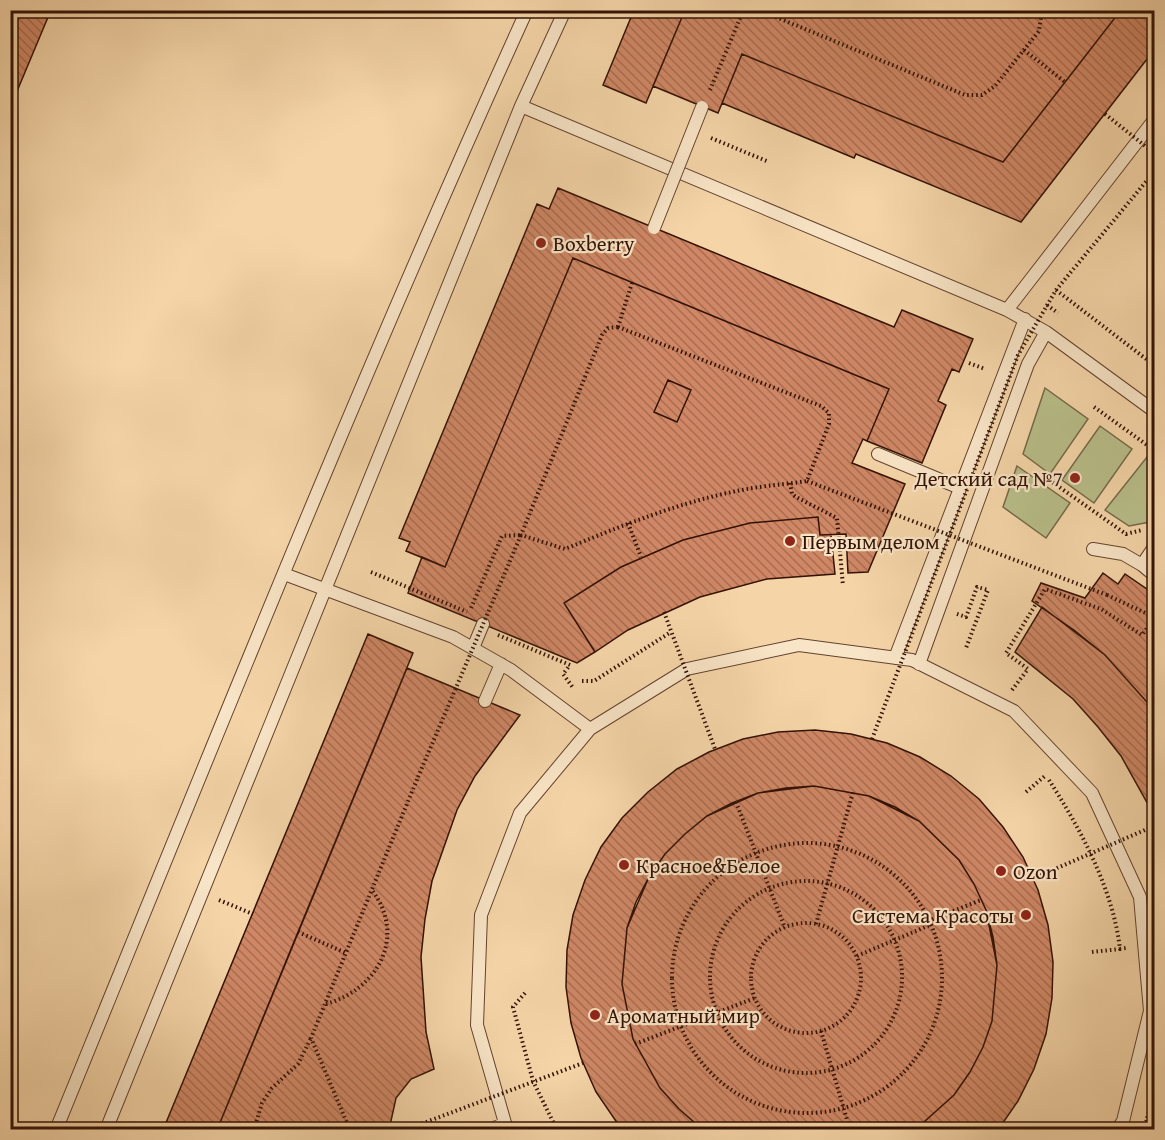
<svg xmlns="http://www.w3.org/2000/svg" width="1165" height="1140" font-family="'Gentium Book Plus',serif">
	<style>
		.green { fill: #b8be8a; stroke: #766848; stroke-width: 1.5 }
		.building { fill: url(#building-back-hatch); stroke: #331205; stroke-width: 1.5 }
		.lines { fill: none; stroke-linecap: round; stroke-linejoin: round }
		.service-casing { stroke: #64432e; stroke-width: 14 }
		.path { stroke: #331205; stroke-width: 4; stroke-dasharray: 1.5 3; stroke-linecap: butt }
		.service { stroke: #f8e4c6; stroke-width: 12 }
		.service-bridge-casing { stroke: #64432e; stroke-width: 14; stroke-linecap: butt }
		.path-bridge { stroke: #331205; stroke-width: 4; stroke-dasharray: 1.5 3; stroke-linecap: butt }
		.service-bridge { stroke: #f8e4c6; stroke-width: 12 }
		.poi-dot { fill: #8f2418; stroke: #f8e4c6; stroke-width: 2 }
		.labels { text-anchor: middle; dominant-baseline: central; stroke-width: 4.5; stroke-linejoin: round; paint-order: stroke }
		.poi-label { font-size: 21px; fill: #331205; stroke: #f8e4c6; text-anchor: start }
	</style>
	<defs>
		<pattern id="building-back-hatch" width="6" height="6" patternUnits="userSpaceOnUse" patternTransform="scale(1.5)"><rect width="6" height="6" fill="#cf8765"/><path d="M-1 5l2 2M0 0l6 6M5-1l2 2" fill="none" stroke="#a96d51"/></pattern>
	</defs>
	<rect width="100%" height="100%" fill="#f5d5a8"/>
	<filter id="stains"><feTurbulence type="fractalNoise" baseFrequency=".00333" numOctaves="4"/><feColorMatrix values="0 0 0 0 .2 0 0 0 0 .09 0 0 0 0 .02 0 0 0 .5 -.17"/></filter>
	<radialGradient id="worn" r=".72"><stop offset=".6" stop-color="#630" stop-opacity="0"/><stop offset="1" stop-color="#630" stop-opacity=".3"/></radialGradient>
	<path class="green" d="M1045,388l43,31 -38,55 -27,-20z
		M1100,426l32,23 -38,54 -32,-23z
		M1147,457l7,6v52l-4,7 -21,4 -24,-16z
		M1017,466l53,37 -24,35 -43,-31z"/>
	<path class="building" d="M10,10h41l-41,98z
		M634,10h51l-39,93 -43,-18z
		M685,10h436l-118,152 -261,-108 -24,59 -65,-27z
		M1121,10h33v40l-133,172 -165,-68 -2,4 -132,-55 20,-49 261,108z
		M558,188l336,139 8,-17 71,29 -14,33 -7,-3 -14,32 8,4 -24,58 -55,-22 22,-52 -316,-131 -128,309 -39,-16 4,-9 -11,-4 138,-334 12,5z
		M573,258l316,131 -22,52 -4,-2 -11,24 53,21 -37,88 -20,1 -2,-39 -26,1 -2,-18 -68,6 -67,17 -62,27 -57,36 31,49 -18,11 -169,-70 14,-36 23,10z
		M668,380l23,10 -14,32 -23,-10z
		M818,517l2,18h11l4,39 -68,5 -67,18 -72,33 -33,22 -31,-49 57,-36 62,-27 67,-17z
		M1103,573l15,11 7,-10 29,20v116l-49,-55 -31,-25 -42,-29 9,-18 44,15z
		M1042,607l63,48 49,55v105l-33,-59 -23,-29 -25,-28 -58,-47z
		M368,634l45,19 -115,279 -81,198h-54z
		M407,668l113,47 -45,61 -18,34 -25,71 -7,38 -4,38 5,75 8,37 -23,10 -15,19 -7,32h-172z
		M815,730l36,4 36,9 33,14 31,19 28,23 24,28 20,30 15,33 10,35 5,37 -1,36 -6,36 -12,35 -16,32 -20,29h-83l39,-35 16,-23 13,-25 9,-26 5,-56 -11,-55 -12,-26 -15,-24 -40,-39 -50,-25 -55,-10 -28,2 -28,5 -26,10 -25,13 -22,18 -20,20 -16,23 -13,25 -9,26 -5,56 11,55 27,49 19,21 24,21h-81l-26,-38 -15,-34 -10,-35 -5,-36 1,-37 6,-35 12,-35 16,-33 21,-29 26,-26 29,-23 32,-17 34,-13 35,-7z
		M814,786l55,10 26,11 24,14 40,39 15,24 12,26 7,27 4,28 -5,56 -9,26 -13,25 -16,23 -39,35h-212l-24,-21 -19,-21 -27,-49 -11,-55 5,-56 22,-51 16,-23 20,-20 22,-18 51,-23z"/>
	<g class="lines">
		<g class="service-casing">
			<path id="service" d="M521,106l486,204 39,22 108,79
				M1007,310l147,-190
				M878,454l82,34
				M1093,549l30,5 19,11 12,-18
				M1142,565l12,10
				M284,574l169,63 58,33 79,59
				M473,648l10,-24
				M895,658l130,-339
				M919,664l109,-300 18,-32
				M485,701l16,-37
				M56,1130c153,-375 303,-751 471,-1120
				M106,1130l415,-1024 44,-96
				M490,1130l15,-7
				M507,1130l-30,-105 4,-110 39,-102 70,-84 97,-60 112,-24 113,15 102,51 78,82 48,104 10,114 -27,110 -6,9"/>
		</g>
		<path class="path" d="M759,10l206,85h17l13,-9 44,-55 3,-21
			M1024,50l41,32
			M710,90l31,-74 6,-6
			M711,138l58,24
			M1056,290l98,75
			M1047,305l11,8
			M618,327l203,79 8,7v11l-22,57c-18,3 -36,4 -54,7 -66,11 -127,36 -188,61l-44,-14 81,-200 6,-7z
			M618,327l14,-44
			M969,363l16,6
			M1094,407l60,43
			M1045,477l81,57 16,-4
			M790,483l2,11 4,3 41,21 6,68
			M628,523l13,34
			M371,572l96,40
			M1107,595l47,22
			M471,608l31,-72 19,-1
			M957,614l9,3 11,-30 11,3 -22,58
			M498,635l72,30 -7,9 11,15
			M582,681h12l77,-49
			M1012,690l16,-21 -22,-16 39,-64 56,20 41,26 11,-15
			M1049,780c32,50 64,109 71,169l6,-1
			M1026,792l20,-17
			M736,802l49,126
			M672 978a135 135 0 1 1 270 0a135 135 0 1 1-270 0Z
			M710 977a96 96 0 1 1 192 0a96 96 0 1 1-192 0Z
			M219,900l34,14
			M928,921l53,-21
			M751 978a55 55 0 1 1 110 0a55 55 0 1 1-110 0Z
			M816,924l37,-132
			M298,932l48,21
			M1092,952l28,-3
			M857,956l73,-31
			M525,993l-12,14 20,74 24,49
			M326,1004c52,-15 81,-67 46,-114
			M821,1031l29,99
			M635,1044l120,-46
			M1147,1118l7,-22
			M1145,1126l2,-7 6,2 -3,9
			M254,1130l8,-27 10,-15 26,-24 13,-26
			M350,1130l-39,-92 107,-261"/>
		<use href="#service" class="service"/>
		<g class="service-bridge-casing">
			<path id="service-bridge" d="M654,228l48,-121"/>
		</g>
		<path class="path-bridge" d="M1105,114l49,39
			M807,481l300,114
			M664,612l51,137
			M872,739l146,-384 38,-65 98,-118
			M418,777l103,-242
			M1032,879l122,-53
			M405,1130l178,-67"/>
		<use href="#service-bridge" class="service-bridge"/>
	</g>
	<g class="poi-dot">
		<circle cx="541" cy="243" r="6"/>
		<circle cx="1075" cy="478" r="6"/>
		<circle cx="790" cy="541" r="6"/>
		<circle cx="624" cy="865" r="6"/>
		<circle cx="1001" cy="871" r="6"/>
		<circle cx="1026" cy="915" r="6"/>
		<circle cx="595" cy="1015" r="6"/>
	</g>
	<g class="labels">
		<g class="poi-label">
			<text x="553" y="243">Boxberry</text>
			<text x="1063" y="478" text-anchor="end">Детский сад №7</text>
			<text x="802" y="541">Первым делом</text>
			<text x="636" y="865">Красное&amp;Белое</text>
			<text x="1013" y="871">Ozon</text>
			<text x="1014" y="915" text-anchor="end">Система Красоты</text>
			<text x="607" y="1015">Ароматный мир</text>
		</g>
	</g>
	<rect width="1165" height="1140" fill="none" stroke="#f5d5a8" stroke-width="36"/>
	<rect x="12" y="12" width="1141" height="1116" fill="none" stroke="#331205" stroke-width="3"/>
	<rect x="18" y="18" width="1129" height="1104" fill="none" stroke="#331205" stroke-width="1.5"/>
	<rect width="100%" height="100%" filter="url(#stains)"/>
	<rect width="100%" height="100%" fill="url(#worn)"/>
</svg>
